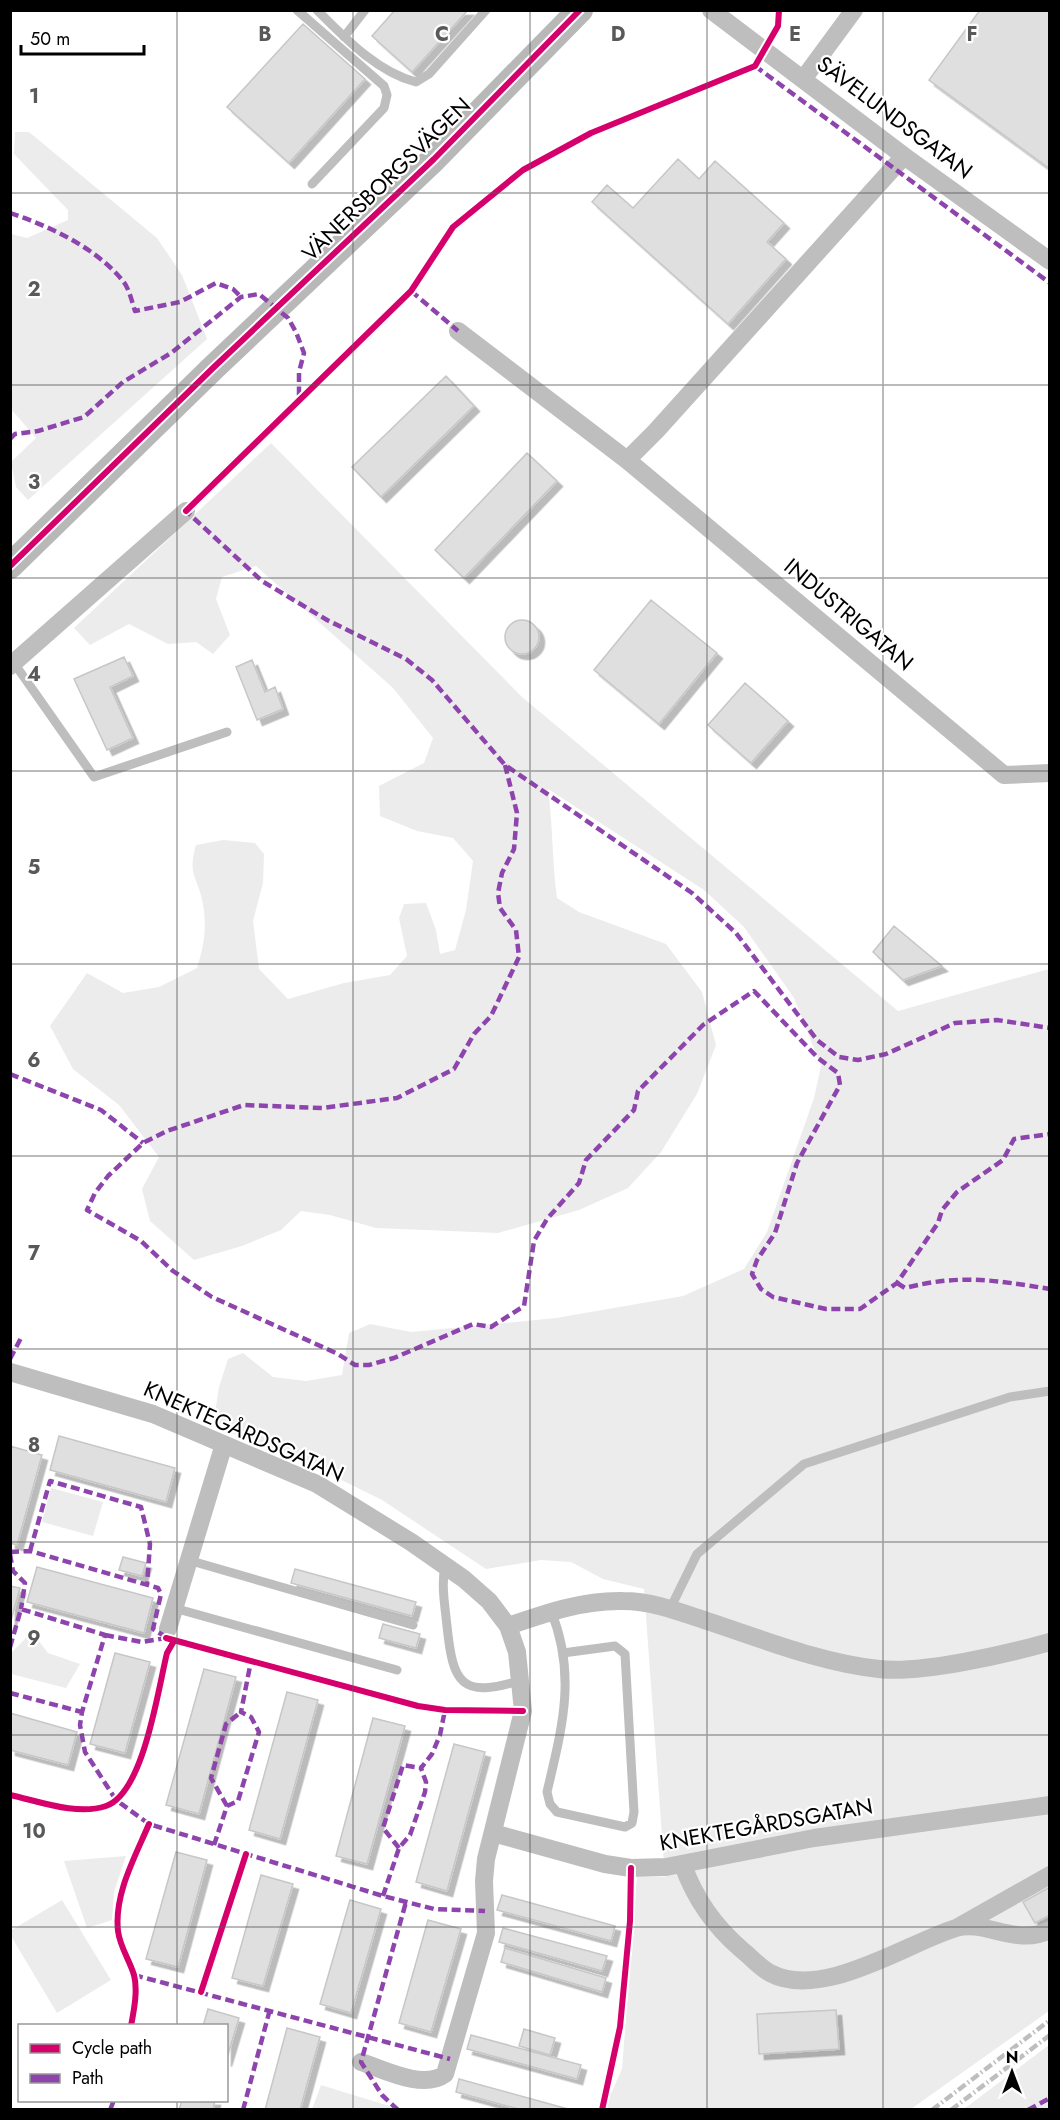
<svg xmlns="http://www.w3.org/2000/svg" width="1060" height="2120" font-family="Jost,sans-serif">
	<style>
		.green { fill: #ececec }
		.building { fill: #dfdfdf; stroke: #c7c7c7; stroke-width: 1.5; filter: url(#shadow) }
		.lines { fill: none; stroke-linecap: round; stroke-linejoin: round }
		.service { stroke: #bebebe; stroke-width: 9 }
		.minor { stroke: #bebebe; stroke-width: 18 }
		.secondary { stroke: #b8b8b8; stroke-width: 26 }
		.rail { stroke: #bebebe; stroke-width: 4.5; stroke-dasharray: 9 3 1.5 3; stroke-linecap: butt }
		.quiet { stroke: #8e44ad; stroke-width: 4.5; stroke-dasharray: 9 4.5; stroke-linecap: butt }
		.cycleway-casing { stroke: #fff; stroke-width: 10 }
		.cycleway { stroke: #d6006c; stroke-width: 6 }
		.grid { fill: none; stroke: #595959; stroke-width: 1.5; stroke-opacity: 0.55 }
		.labels { text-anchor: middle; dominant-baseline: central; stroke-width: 4.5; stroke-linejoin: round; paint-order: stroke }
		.street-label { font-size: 22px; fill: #000; stroke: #fff }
		.grid-label { font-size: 20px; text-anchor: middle; font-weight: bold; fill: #595959; stroke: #fff; stroke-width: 4.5; stroke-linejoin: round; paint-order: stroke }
	</style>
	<defs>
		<filter id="shadow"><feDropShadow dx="5.5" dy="5.5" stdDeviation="0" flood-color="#0004"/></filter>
	</defs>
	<rect width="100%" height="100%" fill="#fff"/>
	<path class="green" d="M15,132h14l128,106 25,37 25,64 -179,161 -12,-13 -5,-25 25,-24 -25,-29v-175l16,4 41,-18v-10l-54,-56z
		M271,443l251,254 376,314 151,-42v1042l-138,98h-307l18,-40 15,-192h28l-21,-288 -41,-10 -32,-17 -30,-2 -55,9 -104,-69 -91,-45 -78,-29 6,-39 9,-28 15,-6 30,24 33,4 36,-6 7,-42 21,-9 41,8 145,-14 127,-22 61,-27 23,-37 47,-134 7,-32 -27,-68 -50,-71 -40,-37 -156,-101c5,37 4,73 9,109l22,14 87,32 36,48 14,53 -19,49 -36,58 -33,36 -49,22 -81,23 -122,-5 -46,-13 -29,-4 -20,19 -39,16 -48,14 -44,-39 -8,-32 17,-32 -40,-52 -46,-36 -23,-43 37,-53 36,20 36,-6 38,-19c7,-22 10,-41 6,-64 -5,-28 -16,-28 -7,-59l27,-5 32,3 9,11 -1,29 -10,38 6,48 29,30 56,-16 46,-8 17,-19 -8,-38 5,-14 22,-1 10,27 4,24 15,-4 11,-40 7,-49 -20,-23 -36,-7 -37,-15 -1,-30 45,-23 9,-25 -40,-50 -137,-122 -34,11 -6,22 14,36 -17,19 -17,-12 -28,2 -39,-20 -39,21 -16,-17z
		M51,1488l52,14 -10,34 -51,-14z
		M32,1632l16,21 32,11 -14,24 -55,-14v-21z
		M126,1856l-12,36 -2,28 -25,8 -23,-67z
		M62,1900l49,80 -54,33 -46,-77 -1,-5z
		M1049,2045v64h-85z
		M321,2085l78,24h-87z"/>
	<path class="building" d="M395,10h73l-56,62 -40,-36z
		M980,10h70v159l-121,-89z
		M303,24l62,55 -76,84 -62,-56z
		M678,159l21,20 16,-18 69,62 -17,19 19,17 -58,65 -136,-122 15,-17 26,23z
		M446,376l28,30 -93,91 -29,-30z
		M527,453l30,28 -93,97 -29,-28z
		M651,600l66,53 -58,71 -65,-54z
		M505 637a17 17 0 1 1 34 0a17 17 0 1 1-34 0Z
		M124,657l9,19 -23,11 23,51 -26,12 -33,-71z
		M252,660l13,32 10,-5 8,22 -26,11 -21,-53z
		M745,683l43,38 -37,42 -43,-38z
		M894,926l48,40 -39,14 -30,-28z
		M59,1436l116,32 -9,34 -116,-32z
		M10,1446l32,9 -25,90 -7,-2z
		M123,1557l23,6 -4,13 -23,-6z
		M37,1567l116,31 -9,35 -117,-31z
		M295,1569l121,33 -4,14 -121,-33z
		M10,1586l10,2 -10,36z
		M383,1624l37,10 -4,14 -37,-10z
		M115,1653l35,9 -25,91 -35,-9z
		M204,1669l32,8 -37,137 -33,-9z
		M287,1692l31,8 -38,139 -31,-9z
		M10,1713l67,19 -9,33 -58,-15z
		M373,1718l32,8 -38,138 -31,-8z
		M454,1744l31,8 -38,139 -31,-9z
		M176,1852l31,8 -29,107 -32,-8z
		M261,1875l32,9 -30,102 -31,-8z
		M1050,1887v28l-15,8 -12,-21z
		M502,1895l113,31 -4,15 -114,-31z
		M350,1900l31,9 -30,104 -31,-9z
		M428,1920l33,9 -30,103 -32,-9z
		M503,1928l104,28 -5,15 -103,-29z
		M505,1948l101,30 -4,14 -101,-30z
		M208,2009l31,9 -13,43v-35h-23z
		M836,2010l3,39 -80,5 -2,-40z
		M287,2028l33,9 -20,73h-35z
		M524,2029l31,9 -5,17 -31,-9z
		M471,2035l110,30 -4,14 -110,-30z
		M459,2079l109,30 -46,1 -66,-18z
		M182,2100h33l-2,10h-34z"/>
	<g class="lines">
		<path class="service" d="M297,10l87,76 3,9 -3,13 -72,76
			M317,10c28,28 60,62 99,72l13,-8 57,-64
			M344,37l21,-27
			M14,663l80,114 133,-45
			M188,1560l225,65
			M445,1566c-4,19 0,40 2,60 6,58 14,73 75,54
			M174,1608l223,62
			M670,1609l27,-55 107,-90 206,-67 40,-6
			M551,1611c26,64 11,117 -4,181l3,12 7,8 68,15 7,-4 2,-11 -9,-158 -10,-8 -52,7"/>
		<path class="minor" d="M711,10l193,146 146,105
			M804,78l50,-68
			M458,331l169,129 377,315 46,-2
			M627,460l29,-29 248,-275
			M10,666l176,-155
			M10,1372l143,42 164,70 94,58 53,37 25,22 19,25 9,26 6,59 -37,148 -2,22 2,52 -41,141c-22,16 -60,-4 -84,-12
			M508,1626c38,-13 75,-26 115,-25 29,0 57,11 84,20 55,18 114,42 172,48 43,5 128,-15 171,-27
			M168,1629l56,-185
			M493,1833l112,31 26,4 35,-1 148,-29 236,-33
			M683,1865c12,34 32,62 59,85 9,7 18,18 28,23 52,28 137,-30 186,-45 29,-9 60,19 94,2
			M958,1927l92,-52"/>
		<path class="secondary" d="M10,566l203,-198 221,-209 146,-149"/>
		<path class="rail" d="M932,2110l118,-90
			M951,2110l99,-75"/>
		<path class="quiet" d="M755,66l295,217
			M10,213c41,14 85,34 113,68 6,7 9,21 12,30l45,-9 36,-19 17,6 8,8
			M411,291l47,40
			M10,439l5,-5 23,-3 46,-14 39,-35 48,-29 70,-56 18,-3 29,24 8,14 8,21 -5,19v29
			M188,509l-2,2 76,70 65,39 79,39 26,21 73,85 187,128 44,40 81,107 22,17 19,3 28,-6 69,-31 42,-3 53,8
			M505,765l12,48 -3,36 -12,24 -4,20 2,15 16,22 3,27 -28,59 -17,18 -20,35 -57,29 -75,10 -78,-3 -77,26 -24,12 -35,33 -13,17 -8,17 54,31 32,30 39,26 126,57 17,11h14l25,-7 79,-34 18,3 33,-21 10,-65 13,-22 32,-36 7,-23 48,-50 4,-19 65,-66 51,-34 64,67 20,15 2,12 -43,78 -22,70 -18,27 -5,14 9,15 12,8 53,12h34l37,-26 41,-60 4,-13 15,-18 46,-32 11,-21 36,-5
			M10,1074l91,36 42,33
			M897,1283l8,5c55,-14 89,-8 145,1
			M10,1359l11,-21
			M30,1551l20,-70 91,26 9,37 -3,41
			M10,1552l20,-1 128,37 3,6 -8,35 16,10
			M10,1554l3,17 12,12 -4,26
			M105,1635l37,7 24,-4
			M10,1647l11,-38 84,26 -23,77 -2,13 5,27 31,48 33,24 234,72 51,13 51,2
			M10,1693l72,19
			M227,1806l-16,-28 15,-54 15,-12
			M214,1845l13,-39 11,-5 21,-69 -8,-15 -10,-5 10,-51
			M399,1848l-16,-20 20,-63 18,3
			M383,1896l16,-48 11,-13 15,-43 1,-10 -5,-14 11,-14 8,-19 5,-25
			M134,1975l316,84
			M110,2110l4,-10
			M243,2110l26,-97
			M398,2110l-16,-15 -21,-33 45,-160
			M1028,2110l22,-12"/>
		<g class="cycleway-casing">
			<path id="cycleway" d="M186,511l225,-220 42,-64 70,-57 68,-37 164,-67 23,-40 1,-16
				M10,566l203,-198 221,-209 146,-149
				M166,1638l252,68 27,4 78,1
				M10,1795c28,6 67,21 96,11 38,-13 52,-117 61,-153l7,-12
				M201,1992l45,-138
				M131,2026c3,-16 7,-36 3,-51 -5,-16 -14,-28 -16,-44 -4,-37 17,-74 31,-107
				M602,2110l18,-83 10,-106 1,-53"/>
		</g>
		<use href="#cycleway" class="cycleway"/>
	</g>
	<path class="grid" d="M177,10v2016M353,10v2100M530,10v2100M707,10v2100M883,10v2100M10,193h1040M10,385h1040M10,578h1040M10,771h1040M10,964h1040M10,1156h1040M10,1349h1040M10,1542h1040M10,1735h1040M10,1927h1040M177,2100v10"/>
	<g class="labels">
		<g class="street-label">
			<text transform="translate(895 117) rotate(37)">SÄVELUNDSGATAN</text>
			<text transform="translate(386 179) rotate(-44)">VÄNERSBORGSVÄGEN</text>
			<text transform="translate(849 614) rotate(40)">INDUSTRIGATAN</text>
			<text transform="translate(244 1431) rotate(24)">KNEKTEGÅRDSGATAN</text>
			<text transform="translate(766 1824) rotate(-10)">KNEKTEGÅRDSGATAN</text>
		</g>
	</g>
	<g class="grid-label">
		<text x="265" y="41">B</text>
		<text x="442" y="41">C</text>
		<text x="618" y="41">D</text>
		<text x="795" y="41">E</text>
		<text x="972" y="41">F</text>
		<text x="34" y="103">1</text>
		<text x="34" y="296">2</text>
		<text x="34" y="489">3</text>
		<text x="34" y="681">4</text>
		<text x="34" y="874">5</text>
		<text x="34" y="1067">6</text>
		<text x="34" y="1260">7</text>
		<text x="34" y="1452">8</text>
		<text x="34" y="1645">9</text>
		<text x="34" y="1838">10</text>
	</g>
	<rect width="1060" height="2120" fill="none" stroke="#000000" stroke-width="24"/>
	<rect x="18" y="2024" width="210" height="78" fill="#ffffff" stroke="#999999" stroke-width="1.5"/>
	<rect x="30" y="2044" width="30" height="9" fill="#d6006c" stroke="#999999" stroke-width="1.5"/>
	<text x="72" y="2054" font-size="18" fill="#000000">Cycle path</text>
	<rect x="30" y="2074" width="30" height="9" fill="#8e44ad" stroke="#999999" stroke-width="1.5"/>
	<text x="72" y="2084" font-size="18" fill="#000000">Path</text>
	<g transform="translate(1012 2072)" stroke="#ffffff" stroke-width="4.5" paint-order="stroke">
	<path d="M0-4.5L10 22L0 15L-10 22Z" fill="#000000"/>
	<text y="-9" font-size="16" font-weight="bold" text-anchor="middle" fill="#000000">N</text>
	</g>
	<path d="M21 45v9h123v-9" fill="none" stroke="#000000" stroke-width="3"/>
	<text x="30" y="45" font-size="18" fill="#000000" stroke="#ffffff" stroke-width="4.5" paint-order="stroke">50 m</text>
</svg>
